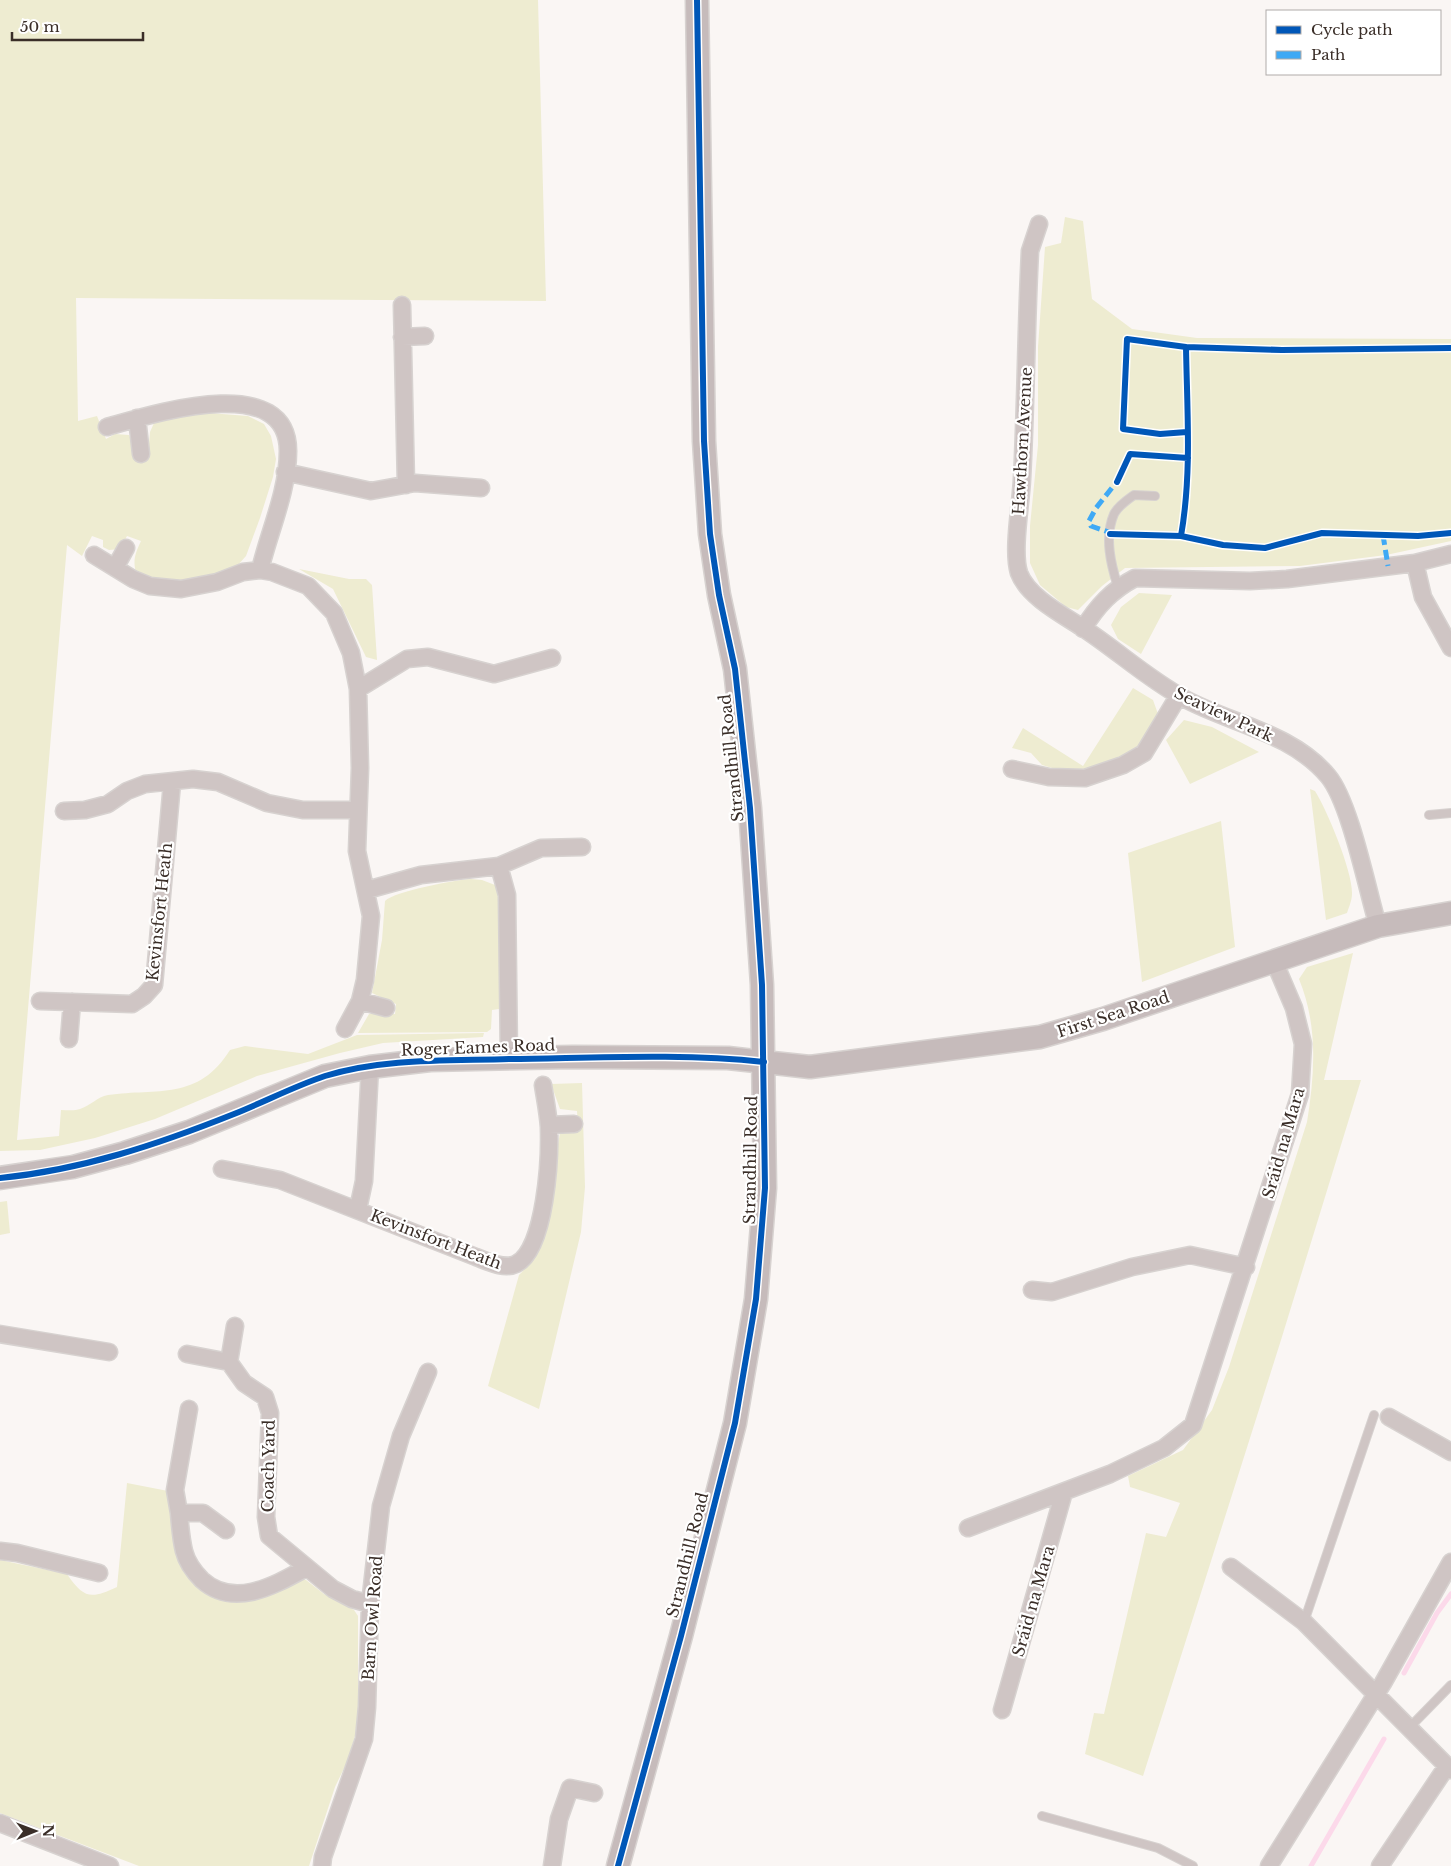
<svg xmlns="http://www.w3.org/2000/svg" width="1451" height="1866" font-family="'Libre Baskerville',serif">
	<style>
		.green { fill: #eeecd1 }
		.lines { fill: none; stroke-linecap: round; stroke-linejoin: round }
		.stream { stroke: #fcd9ea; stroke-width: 5 }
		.lane-casing { stroke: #d7d2d0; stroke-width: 10 }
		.street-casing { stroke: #d7d2d0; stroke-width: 19 }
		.secondary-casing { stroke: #d7d2d0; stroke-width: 25 }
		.lane { stroke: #cfc5c4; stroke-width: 8 }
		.street { stroke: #cfc5c4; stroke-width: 16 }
		.secondary { stroke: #c6bbbb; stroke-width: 22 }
		.quiet { stroke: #3fa9f5; stroke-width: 5; stroke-dasharray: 10 5; stroke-linecap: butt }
		.cycleway-casing { stroke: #fff; stroke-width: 9 }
		.cycleway { stroke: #0057b8; stroke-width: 6 }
		.labels { text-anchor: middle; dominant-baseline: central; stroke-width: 4.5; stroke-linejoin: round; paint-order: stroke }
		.street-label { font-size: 16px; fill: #3a2e28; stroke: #fff }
	</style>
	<rect width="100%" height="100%" fill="#faf6f4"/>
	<path class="green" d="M0,0h538l8,301 -470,-3 2,123 19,-5 9,23 9,-5 14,1 4,9 15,11 2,-23 4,-9 23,-8 32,-2 39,3 16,8 7,12 5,23 -3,18 -13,41 -14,38 -9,10 -9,6 -49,11 -42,-7c-5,-15 -2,-22 4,-35l-14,-5 -7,13 -11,1 -6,-3v-7l-11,-4 -10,20 -15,-11 -50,595 42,-4 2,-26c6,0 14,1 19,-1 10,-3 17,-12 28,-14 50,-7 90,6 122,-45l15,-4 63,8 49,-19 127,-2 -1,4 -100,6 -43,10 -83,23 -102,43 -60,19 -55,12 -40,1z
		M1065,217l18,4 9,78 40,30 65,9 254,1v202l-65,14 -86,11 -175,2 -23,18 -24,24 -12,-3 -26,-22 -10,-22v-37l8,-81v-98l7,-100 16,-4z
		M299,569l50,10h17l6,6 5,75 -11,-3 -33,-68z
		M1139,593l33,2 -31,59 -23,-15 -7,-14 10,-18z
		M1133,688l20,12 5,14 -19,32 -19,13 -34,11h-27l-17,-5 -11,-12 -19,-5 11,-20 60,38z
		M1184,720l28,7 47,25 -69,32 -24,-44z
		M1310,789l5,2c12,19 38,81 37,103 0,6 -3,13 -5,19l-21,7z
		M1221,821l14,126 -93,35 -14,-129z
		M471,879l11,1 13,5 4,9v115l-7,1 -1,19 -4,3 -129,1 11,-19h26l1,-10 -24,-11 10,-53 3,-39c10,-10 70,-21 86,-22z
		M1353,953l-29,127h37l-80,260 -138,436 -58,-22 9,-41 10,1 42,-181 20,4 14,-34 -50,-16 -2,-11 55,-26 29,-40 17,-43 78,-245c8,-49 11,-97 -8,-143l8,-12z
		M582,1083l3,104 -4,45 -42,177 -51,-23 31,-111c39,-37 31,-94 41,-142l18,-7 -1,-15 -17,-2 -9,-25z
		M7,1201l3,32 -10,2v-33z
		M127,1483l41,8 8,56 8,25 13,15 22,11 15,4 25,-4 40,-20 7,2 18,14 30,16 4,6v94l-3,26 -8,26 -12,25 -26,79h-170l-139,-53v-253l67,14c17,25 24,25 50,13z"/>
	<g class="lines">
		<path class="stream" d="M1404,1673l33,-60 14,-19
			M1311,1866l73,-127"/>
		<g class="lane-casing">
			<path id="lane" d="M1118,587c-7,-22 -14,-50 -4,-73 4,-8 13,-14 20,-19l21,1
				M1429,815l22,-2
				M1304,1622l70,-207
				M1409,1728l42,-43
				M1042,1816l116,32 35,18"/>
		</g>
		<g class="street-casing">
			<path id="street" d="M1039,224l-9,27c-4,76 -4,152 -8,228 -1,24 -10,72 -3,94 9,24 44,42 64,55 35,23 65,51 102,71 47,25 107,34 143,77 22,26 39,113 50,150
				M402,305l4,180
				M402,337l23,-1
				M137,418l4,36
				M107,427c43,-12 181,-57 181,24 0,40 -19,81 -28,119
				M285,472l86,19 44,-8 66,5
				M94,555l39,24 17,7 31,3 36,-7 26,-10 17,-2 12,2 36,14 26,27 17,40 7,36 2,79 -3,83 14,65 -6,64 -5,21 -15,28
				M1415,563l8,34 28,51
				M115,568l11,-20
				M1083,629c14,-23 29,-39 52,-51l115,3 37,-2 128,-16 36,-9
				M358,689l49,-30 21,-2 66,17 58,-16
				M1012,769l37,8 36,1 38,-13 21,-12 35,-58
				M64,811l21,-1 23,-6 19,-13 18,-7 48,-5 25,3 49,21 36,7h55
				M499,866l8,29 2,164
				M367,890l54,-15 78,-9 42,-18 41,-1
				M40,1001l92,3 12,-8 10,-11 18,-202
				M360,1001l26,7
				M69,1039l3,-37
				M549,1125l25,-1
				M222,1169l58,11 196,77c11,4 28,13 40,7 30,-15 34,-107 33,-137 -1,-14 -4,-29 -6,-42
				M358,1209l6,-28 6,-114
				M1032,1290l20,2 80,-25 58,-12 56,12
				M0,1334l109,18
				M187,1354l42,8 15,21 21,14 5,16 -4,104 3,19 64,53 19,10 18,5
				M229,1362l6,-36
				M1389,1417l62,35
				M179,1513l-4,-23 14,-81
				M968,1528l142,-54 54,-26 29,-23 107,-331 3,-50 -9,-36 -20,-47
				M226,1530l-23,-17h-24c1,12 2,26 5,38 3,12 10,21 18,29 32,29 73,5 104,-12
				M0,1551l17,2 82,20
				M1231,1567l73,55 147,148
				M1002,1710l62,-218
				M0,1823l110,43
				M322,1866l1,-9 41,-118 3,-32 3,-103 11,-98 20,-70 27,-64
				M552,1866l7,-47 11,-31 24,5
				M1269,1866l114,-183 68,-121
				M1380,1866l67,-100"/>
		</g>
		<g class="secondary-casing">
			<path id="secondary" d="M0,1178l73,-11 52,-14 64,-21 136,-56 45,-9 60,-7 143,-3 155,1 82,9 230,-30 63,-18 275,-93 73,-13
				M618,1866l63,-230 54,-213 21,-124 9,-111 -3,-203 -12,-177 -15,-139 -16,-74 -9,-61 -6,-93 -7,-441"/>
		</g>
		<use href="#lane" class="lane"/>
		<use href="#street" class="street"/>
		<use href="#secondary" class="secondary"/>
		<path class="quiet" d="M1114,534l-23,-8 -2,-5 7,-13 23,-29
			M1383,535l5,31"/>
		<g class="cycleway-casing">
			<path id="cycleway" d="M1186,347l-59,-8 -4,90 37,5 27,-2
				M1117,482l13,-28 58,4
				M1110,534l71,2 42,9 42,3 57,-15 96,3 33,-3
				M1181,536c11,-63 6,-126 5,-189l96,3 169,-2
				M0,1178c82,-8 159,-34 234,-64 30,-12 61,-28 91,-38 59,-18 123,-15 184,-17 85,-1 171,-6 255,3
				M618,1866l63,-230 54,-213 21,-124 9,-111 -3,-203 -12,-177 -15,-139 -16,-74 -9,-61 -6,-93 -7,-441"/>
		</g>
		<use href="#cycleway" class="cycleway"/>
	</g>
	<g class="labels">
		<g class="street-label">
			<text transform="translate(1022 441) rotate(-87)">Hawthorn Avenue</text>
			<text transform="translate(1224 714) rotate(25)">Seaview Park</text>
			<text transform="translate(731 758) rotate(-96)">Strandhill Road</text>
			<text transform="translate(159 912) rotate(-84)">Kevinsfort Heath</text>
			<text transform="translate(1113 1014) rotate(-18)">First Sea Road</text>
			<text transform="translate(478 1047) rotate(-2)">Roger Eames Road</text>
			<text transform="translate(1283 1143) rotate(-74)">Sráid na Mara</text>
			<text transform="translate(750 1160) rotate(-89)">Strandhill Road</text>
			<text transform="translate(436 1239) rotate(21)">Kevinsfort Heath</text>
			<text transform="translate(268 1466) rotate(-89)">Coach Yard</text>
			<text transform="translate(687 1555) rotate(-76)">Strandhill Road</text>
			<text transform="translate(1033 1601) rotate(-74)">Sráid na Mara</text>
			<text transform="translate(372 1618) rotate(-86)">Barn Owl Road</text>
		</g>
	</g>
	<rect x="1266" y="10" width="175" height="65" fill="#ffffff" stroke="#b0aba9"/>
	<rect x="1276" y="26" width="25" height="8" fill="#0057b8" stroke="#b0aba9"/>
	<text x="1311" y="35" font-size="15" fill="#3a2e28">Cycle path</text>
	<rect x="1276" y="51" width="25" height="8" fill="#3fa9f5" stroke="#b0aba9"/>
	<text x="1311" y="60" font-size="15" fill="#3a2e28">Path</text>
	<g transform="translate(35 1831) rotate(89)" stroke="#ffffff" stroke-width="4" paint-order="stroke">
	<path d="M0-4L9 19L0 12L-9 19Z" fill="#3a2e28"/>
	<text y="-8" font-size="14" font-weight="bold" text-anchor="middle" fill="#3a2e28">N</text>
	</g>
	<path d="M12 32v8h131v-8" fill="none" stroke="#3a2e28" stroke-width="2.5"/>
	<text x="20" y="32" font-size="15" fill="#3a2e28" stroke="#ffffff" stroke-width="4" paint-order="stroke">50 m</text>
</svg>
